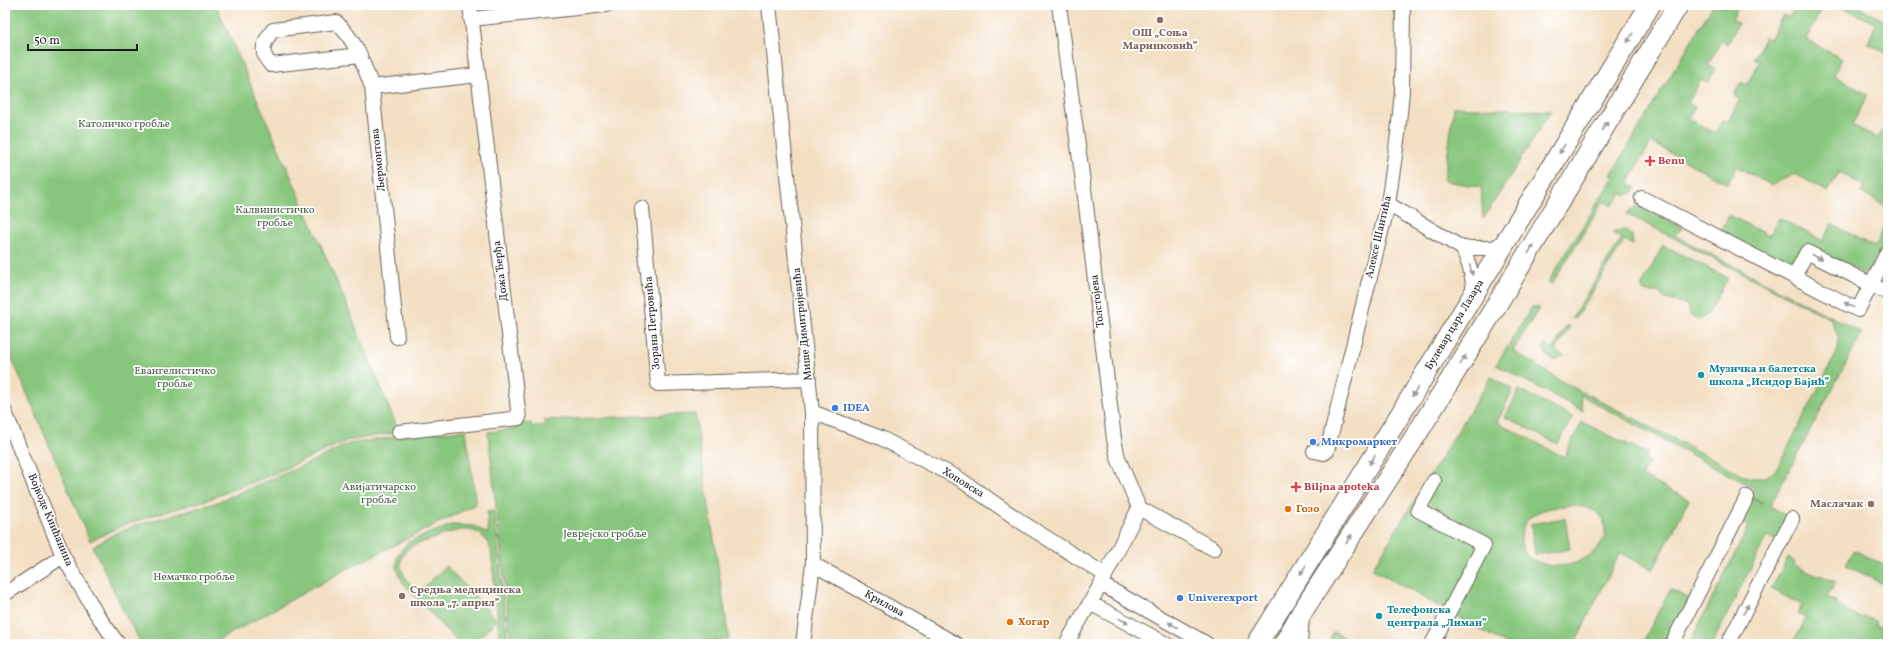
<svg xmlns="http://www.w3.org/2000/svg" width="1893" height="649" font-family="Vollkorn,serif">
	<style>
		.green { fill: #87c67d; stroke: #52714c; fill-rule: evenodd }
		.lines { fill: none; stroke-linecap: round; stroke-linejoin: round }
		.minor-casing { stroke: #676056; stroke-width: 16 }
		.secondary-casing { stroke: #676056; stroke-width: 22 }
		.minor { stroke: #fff; stroke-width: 14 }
		.secondary { stroke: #fff; stroke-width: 20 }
		.oneway { fill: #999 }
		.education-dot { fill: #8d6e63; stroke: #fff; stroke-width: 1.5 }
		.health-dot { fill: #e0444e; stroke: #fff; stroke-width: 1.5 }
		.culture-dot { fill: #0f9aa8; stroke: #fff; stroke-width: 1.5 }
		.shop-dot { fill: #3f7fe0; stroke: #fff; stroke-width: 1.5 }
		.food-dot { fill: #e8710a; stroke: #fff; stroke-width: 1.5 }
		.labels { text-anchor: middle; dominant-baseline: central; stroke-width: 3.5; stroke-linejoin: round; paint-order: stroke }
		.education-label { font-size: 11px; font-weight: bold; fill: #785e54; stroke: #fff }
		.park-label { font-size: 11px; fill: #476043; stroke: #fff }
		.street-label { font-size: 11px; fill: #1c1c1c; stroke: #fff }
		.health-label { font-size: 11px; font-weight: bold; fill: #be3a42; stroke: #fff; text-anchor: start }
		.culture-label { font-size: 11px; font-weight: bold; fill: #0d838f; stroke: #fff; text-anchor: start }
		.shop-label { font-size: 11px; font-weight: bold; fill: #366cbe; stroke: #fff; text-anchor: start }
		.food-label { font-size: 11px; font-weight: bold; fill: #c56008; stroke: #fff; text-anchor: start }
	</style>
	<rect width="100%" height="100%" fill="#fff"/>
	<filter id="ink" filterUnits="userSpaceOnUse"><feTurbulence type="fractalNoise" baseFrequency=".025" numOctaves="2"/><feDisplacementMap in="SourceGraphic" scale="8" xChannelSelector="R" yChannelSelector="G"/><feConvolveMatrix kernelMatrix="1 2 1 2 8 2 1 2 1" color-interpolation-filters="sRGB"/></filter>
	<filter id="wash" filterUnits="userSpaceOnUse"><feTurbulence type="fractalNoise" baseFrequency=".012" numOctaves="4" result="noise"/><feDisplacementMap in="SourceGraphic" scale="16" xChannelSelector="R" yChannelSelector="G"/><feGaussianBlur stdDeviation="0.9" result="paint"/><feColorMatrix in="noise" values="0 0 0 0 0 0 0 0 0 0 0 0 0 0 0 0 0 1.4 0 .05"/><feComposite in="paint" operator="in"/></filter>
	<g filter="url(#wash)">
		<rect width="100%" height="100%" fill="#f3dfc2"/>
		<path class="green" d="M5,5h211l130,298 53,129 -53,9 -68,31 -71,28 -53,15 -32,11 -32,15 -85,-199z
			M1713,5h26l-7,15 6,3 -10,21 -7,-3 -13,24 7,4 -7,14 -7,-3 -13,23 7,4 -6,12 26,14 7,-12 5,2 13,-24 -6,-3 7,-14 6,3 13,-24 -6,-3 11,-21 5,2 13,-24 6,3 7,-13h28l-18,34 36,20 -8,16 34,20 -16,30 26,13 8,-16 2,1v84l-27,-14 3,-7 -25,-14 -11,20 -33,-18 -24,11 -34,-18 -10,17 -76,-42 -23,41 9,5c-5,6 -8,7 -16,6l-9,12 -9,-5 -51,83h-2l-2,-2 66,-106 -3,-1z
			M1839,5h16l33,18v31l-20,-11 8,-19z
			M1454,107l97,4 -68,108 -2,-32 -37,-6z
			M1637,206h3l43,22 -9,7 188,98 -92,173 22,13 -12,24 -13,-7 -55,108h-23l60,-118 -13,-7 11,-22 16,6 -12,-7 3,-8 -174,-93 3,16 -87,-46 36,-58 7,1 -26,43 50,31 185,95c13,3 22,0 30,-10l60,-117 1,-11 -8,-20 -204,-105z
			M1729,215l40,21 10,-18 44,23 9,-17 42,23 14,-27v13l-20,39 -5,1 -56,-29 -10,18 -11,5 -65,-35z
			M1623,229l9,6 1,10 -8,-5 -50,79 -3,-1 50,-80 -9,-5z
			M1663,245l65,33 -20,36 -8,5 -9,-3 -5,-12 -21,-5 -7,-7h-14l-3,-5z
			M1567,325l3,2 -15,24 9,5 -10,4c-8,-3 -11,-8 -10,-16l9,5z
			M1491,377l22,13 -16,32 67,35 18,-35 66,32 -3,5 4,2 -7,15 47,24 -36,70 -33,-17 -46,91h-68l-134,-75zM1570,505c15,2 34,4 35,23 0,4 0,8 -2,12 -13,24 -47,34 -71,19 -8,-4 -11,-12 -11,-20 0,-28 27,-31 49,-34z
			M1519,390l53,27 -14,27 -53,-27z
			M695,414l34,225 -58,5h-160l-23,-212 27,-3v-4l16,-2 1,4 13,-2 -1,-5z
			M466,430l10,74 -127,64 -138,76h-69l-15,-26 -34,-71 23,-14 21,-8 75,-21 95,-40 41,-20 53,-8z
			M494,511l14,133h-8l-9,-95c-14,-31 -39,-17 -61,-9 -6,2 -12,3 -18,6 -22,14 -7,34 6,47l28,-27 51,54 -25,24h-13l-56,-61 -6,-14v-13l11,-14 43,-17 23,1 14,8 -1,-22z
			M1565,518l5,31 -35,6 -4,-31z
			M1854,550l34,17v20l-42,-22z
			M1788,558l7,4 -1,3 25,12 1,-2 16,7 -9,15 10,5 -1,3 26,13 2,-2 13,6 -1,3 12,6v13h-95l13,-26 -9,-4 5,-9 -31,-16z
			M1670,589l19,10 -23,45h-24z
			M1334,632l22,12h-29z"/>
	</g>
	<g filter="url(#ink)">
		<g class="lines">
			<g class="minor-casing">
				<path id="minor" d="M769,5l43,407 1,152 -10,80
					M1059,5l26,192 29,242 4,19 21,50 75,41
					M471,19l135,-14
					M360,55l-89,10c-12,-13 -8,-22 2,-35l63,-8c21,20 26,39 36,65
					M1642,198l216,112 30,-59
					M1388,204l74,44h31l14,-7
					M642,208l16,176 151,-5
					M1462,248c8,15 11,30 12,46
					M1794,277l13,-25 81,41
					M397,337l-25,-250 106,-12
					M5,412l58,144 33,57 22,31
					M812,412l69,26 77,40 68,47 78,49
					M399,432l120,-14 -49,-413
					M1314,451l10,2 3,-2 61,-247 10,-70 4,-43 1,-86
					M813,564l143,80
					M1101,584l106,60
					M5,594l58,-38
					M1090,603l76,41
					M1066,644l35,-60 38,-76
					M1300,644l2,-28
					M1432,644l52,-99 -66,-35 16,-29
					M1672,644l75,-147
					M1728,644l64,-125"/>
			</g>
			<g class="secondary-casing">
				<path id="secondary" d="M1257,644l143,-229 250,-410
					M1284,644l18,-32 118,-183 79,-128 179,-296"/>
			</g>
			<use href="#minor" class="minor"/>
			<use href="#secondary" class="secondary"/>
		</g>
		<defs><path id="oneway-solid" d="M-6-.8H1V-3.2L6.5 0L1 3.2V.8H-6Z"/></defs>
		<g class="oneway">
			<use href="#oneway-solid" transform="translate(1630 38) rotate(121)"/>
			<use href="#oneway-solid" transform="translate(1605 126) rotate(-59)"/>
			<use href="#oneway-solid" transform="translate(1562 149) rotate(121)"/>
			<use href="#oneway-solid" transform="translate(1531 249) rotate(-59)"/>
			<use href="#oneway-solid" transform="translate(1817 257) rotate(27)"/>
			<use href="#oneway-solid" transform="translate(1471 270) rotate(74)"/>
			<use href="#oneway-solid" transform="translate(1849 305) rotate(-153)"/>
			<use href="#oneway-solid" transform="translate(1463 360) rotate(-58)"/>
			<use href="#oneway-solid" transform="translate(1415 392) rotate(121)"/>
			<use href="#oneway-solid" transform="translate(1372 460) rotate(122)"/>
			<use href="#oneway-solid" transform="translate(1349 539) rotate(-57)"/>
			<use href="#oneway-solid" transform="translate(1303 570) rotate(122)"/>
			<use href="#oneway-solid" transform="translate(1746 609) rotate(-63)"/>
			<use href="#oneway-solid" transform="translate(1124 621) rotate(29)"/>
			<use href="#oneway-solid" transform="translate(1173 625) rotate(-151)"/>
		</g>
	</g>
	<g class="education-dot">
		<circle cx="1160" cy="20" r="4"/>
		<circle cx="1871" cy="504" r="4"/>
		<circle cx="402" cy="596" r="4"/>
	</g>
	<g class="health-dot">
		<path d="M1648 155h4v4h4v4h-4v4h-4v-4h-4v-4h4z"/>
		<path d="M1294 481h4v4h4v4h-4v4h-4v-4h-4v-4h4z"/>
	</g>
	<g class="culture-dot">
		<circle cx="1701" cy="375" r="4"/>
		<circle cx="1379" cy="616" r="4"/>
	</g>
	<g class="shop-dot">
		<circle cx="835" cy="408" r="4"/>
		<circle cx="1313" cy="442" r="4"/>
		<circle cx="1180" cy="598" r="4"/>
	</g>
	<g class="food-dot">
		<circle cx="1288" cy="509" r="4"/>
		<circle cx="1010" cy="622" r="4"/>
	</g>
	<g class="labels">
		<g class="education-label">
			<text x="1160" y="33">ОШ „Соња<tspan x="1160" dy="13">Маринковић”</tspan></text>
			<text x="1863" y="504" text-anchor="end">Маслачак</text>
			<text x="410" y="590" text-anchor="start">Средња медицинска<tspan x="410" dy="13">школа „7. април”</tspan></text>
		</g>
		<g class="park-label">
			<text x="124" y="124">Католичко гробље</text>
			<text x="275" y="210">Калвинистичко<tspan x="275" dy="13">гробље</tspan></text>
			<text x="175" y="371">Евангелистичко<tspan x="175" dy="13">гробље</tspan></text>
			<text x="379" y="487">Авијатичарско<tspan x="379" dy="13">гробље</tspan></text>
			<text x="605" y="534">Јеврејско гробље</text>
			<text x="194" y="577">Немачко гробље</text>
		</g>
		<g class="street-label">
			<text transform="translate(379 160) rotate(-96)">Љермонтова</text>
			<text transform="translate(1379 237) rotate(-77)">Алексе Шантића</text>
			<text transform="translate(501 271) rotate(-97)">Дожа Ђерђа</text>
			<text transform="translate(1098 301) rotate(-97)">Толстојева</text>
			<text transform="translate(653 323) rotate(-95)">Зорана Петровића</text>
			<text transform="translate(803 324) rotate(-96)">Мише Димитријевића</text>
			<text transform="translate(1455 325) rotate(-59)">Булевар цара Лазара</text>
			<text transform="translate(963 483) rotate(32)">Хоповска</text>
			<text transform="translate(50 520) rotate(67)">Војводе Книћанина</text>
			<text transform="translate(884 604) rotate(29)">Крилова</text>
		</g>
		<g class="health-label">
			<text x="1658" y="161">Benu</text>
			<text x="1304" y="487">Biljna apoteka</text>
		</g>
		<g class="culture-label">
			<text x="1709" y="369">Музичка и балетска<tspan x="1709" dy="13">школа „Исидор Бајић”</tspan></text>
			<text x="1387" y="610">Телефонска<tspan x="1387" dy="13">централа „Лиман”</tspan></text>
		</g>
		<g class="shop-label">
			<text x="843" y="408">IDEA</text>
			<text x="1321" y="442">Микромаркет</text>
			<text x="1188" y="598">Univerexport</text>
		</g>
		<g class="food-label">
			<text x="1296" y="509">Гозо</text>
			<text x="1018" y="622">Хогар</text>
		</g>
	</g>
	<rect width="1893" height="649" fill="none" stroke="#fff" stroke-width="20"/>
	<path d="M28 44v6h109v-6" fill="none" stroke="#1c1c1c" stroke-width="2"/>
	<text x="34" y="44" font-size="12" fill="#1c1c1c" stroke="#ffffff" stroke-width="3" paint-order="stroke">50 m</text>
</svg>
